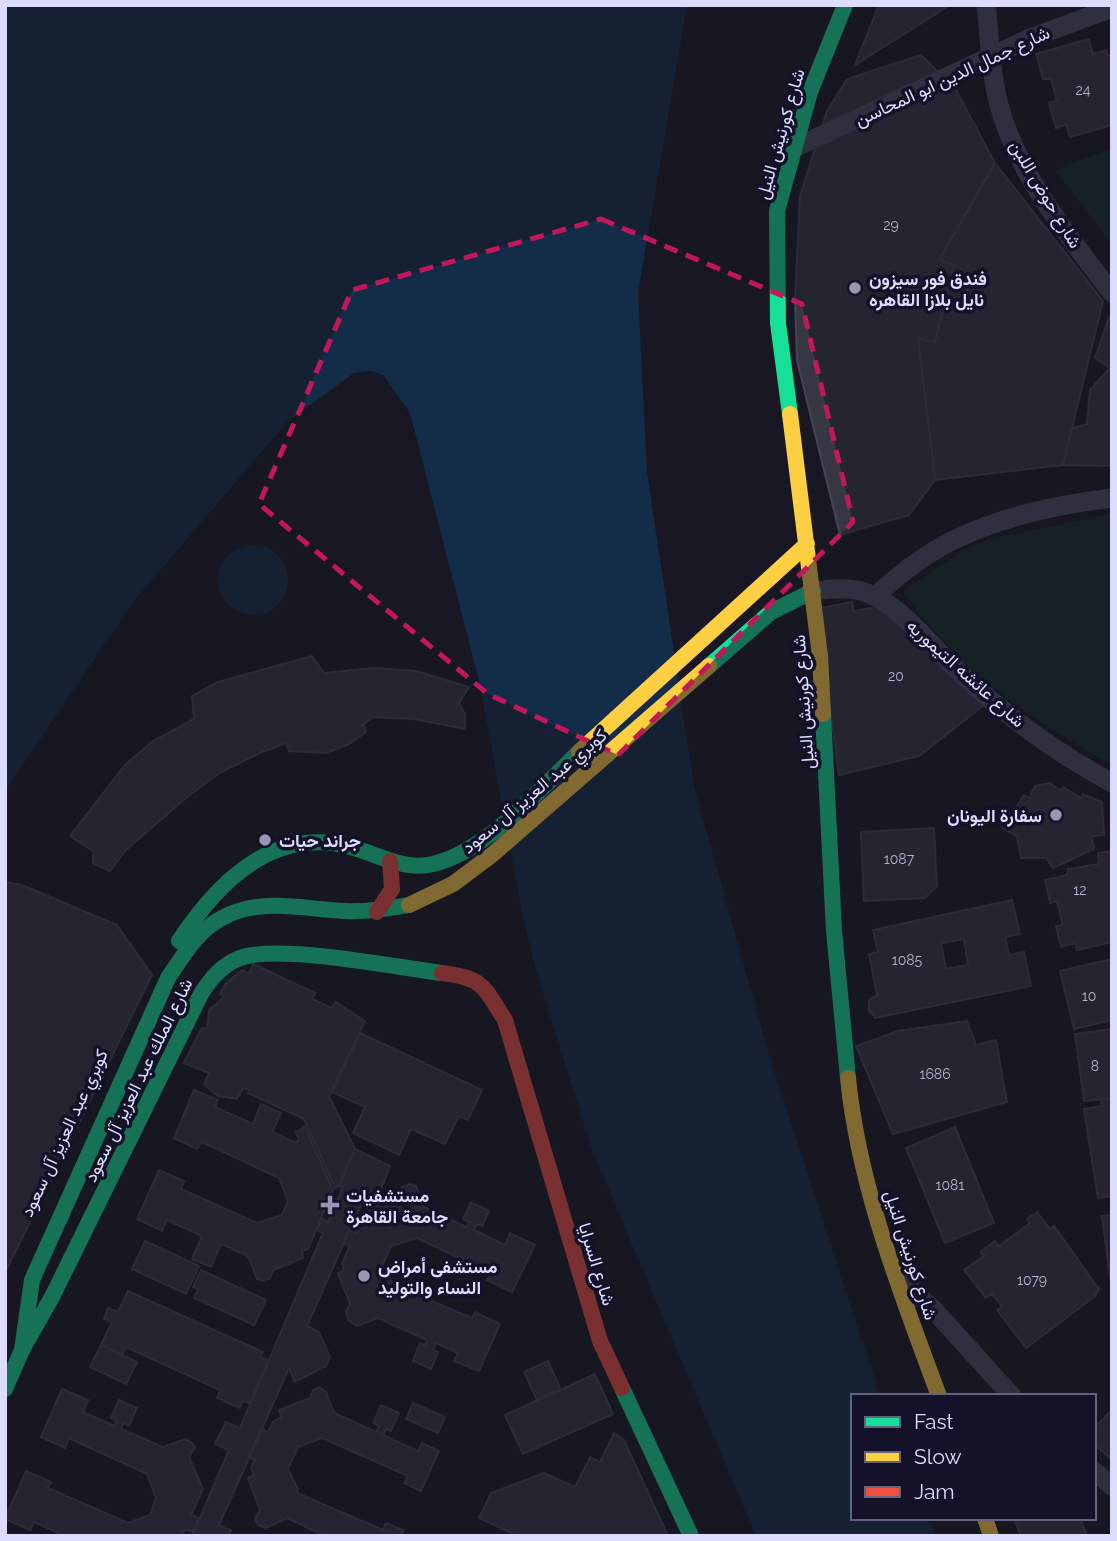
<svg xmlns="http://www.w3.org/2000/svg" width="1117" height="1541" font-family="Raleway,Vazirmatn,sans-serif">
	<style>
		.green { fill: #162e2c }
		.water { fill: #132c47 }
		.building { fill: #363644; stroke: #454356; stroke-width: 2; fill-rule: evenodd }
		.lines { fill: none; stroke-linecap: round; stroke-linejoin: round }
		.street { stroke: #4d4e63; stroke-width: 19 }
		.fast { stroke: #16e098; stroke-width: 16 }
		.slow { stroke: #ffcf43; stroke-width: 16 }
		.jam { stroke: #f24e42; stroke-width: 16 }
		.marked { fill: none; stroke: #c2185b; stroke-width: 5; stroke-dasharray: 14 9; stroke-linejoin: round }
		.poi-dot { fill: #9797b0; stroke: #141228; stroke-width: 2.5 }
		.labels { text-anchor: middle; dominant-baseline: central; stroke-width: 7; stroke-linejoin: round; paint-order: stroke }
		.number-label { font-size: 14px; fill: #b2b2ce }
		.street-label { font-size: 18px; fill: #dcdcfc; stroke: #141228 }
		.poi-label { font-size: 18px; font-weight: bold; fill: #dcdcfc; stroke: #141228; text-anchor: start }
	</style>
	<rect width="100%" height="100%" fill="#181723"/>
	<path class="green" d="M1112,149v95l-57,-74z
		M1112,514v250c-85,-45 -152,-94 -209,-173l61,-41 27,-11z"/>
	<path class="water" d="M5,5h682l-49,288 9,179 47,315 74,265 112,344h-27v122h75l7,18h-179l-164,-386 -57,-183 -13,-55 -42,-227 -70,-272 -27,-38 -12,-4 -17,2 -67,49 -154,180 -128,189z
		M218 580a35 35 0 1 1 70 0a35 35 0 1 1-70 0Z"/>
	<path class="building" d="M879,5h71l-95,60z
		M1089,39l4,15 13,-4 2,6 4,-1v70l-42,12 -4,-12 -10,3 -7,-25 8,-2 -6,-22h-8l-7,-25z
		M921,55l34,33 40,75 -56,97 15,5 -19,77 -17,-4 17,142 -26,35 -69,20 -43,-175 -2,-61 5,-103 27,-85 20,-32z
		M995,163l108,138 -40,164 -128,15 -17,-142 17,4 19,-77 -15,-5z
		M1109,317l3,3v146l-49,-1 9,-37 15,-4 3,-34 20,-22 -15,-10z
		M852,602l2,9 23,-4 112,94 -70,55 -80,19 -22,-166z
		M312,656l12,17 50,-5 42,3 53,16 -10,16 6,11v15l-51,-10 -41,-2 -10,8 3,7 -17,12 -22,9 -38,-2 -3,-8 -24,9 -43,21 -33,25 -60,52 -16,21 -17,-8v-12l-23,-15 55,-71 28,-24 41,-22 -2,-23 26,-14z
		M1050,783l11,8 2,-4 18,11 2,-4 19,8 2,33 -12,1 2,13 -41,19 -7,-10h-25l-4,-22 -15,-8 22,-33 5,3 6,-12z
		M934,828l3,58 -12,12 -61,3 -3,-69z
		M1112,851v91l-35,8 -1,-7 -15,4 -5,-21 7,-1 -6,-24 -7,2 -5,-23 22,-5 1,-6 31,-5 -1,-11z
		M5,882l17,3 95,40 35,50 -147,298z
		M1012,900l8,34 -15,3 4,18 15,-3 7,34 -156,32 -6,-8v-10l8,-5 -8,-41 9,-2 -5,-22zM964,939l4,26 -22,4 -5,-26z
		M1112,959v61l-38,9 -14,-58z
		M253,964l62,29 -3,6 20,9 4,-6 29,19 -36,75 26,53 -16,37 -4,2 -31,-69 -56,-26 1,-3 -6,-2 -6,11 -19,-3 -14,-12 5,-11 -25,-10 18,-35 5,1 2,-19 15,-13 -4,-3 6,-11 16,-13 7,4z
		M967,1021l9,24 20,-5 11,62 -114,32 -37,-88 42,-15z
		M1112,1029v69l-28,3 -9,-67z
		M360,1033l122,57 -14,30 -9,-4 -14,28 -34,-15 -12,26 -46,-22 12,-26 -33,-15z
		M194,1090l24,10 -3,7 38,17 8,-20 20,9 -9,19 22,10 5,-1 -3,-9 9,-5 28,63 -25,59 -6,2 1,7 -30,12 -3,8 -6,3 -7,-2 -9,-23 -27,-12 -10,23 -19,-8 10,-23 -35,-16 -5,11 -25,-12 22,-49 25,11 -3,8 76,34 25,-8 6,-14 -9,-23 -77,-36 -5,7 -23,-11z
		M1112,1098v98l-14,2 -14,-89 18,-3 -1,-7z
		M955,1127l39,96 -49,20 -39,-95z
		M355,1149l35,17 -14,36 -12,-4 -57,128 12,6 11,25 -4,9 -31,16 -6,-14 -70,157 12,5 -2,6h-37l37,-86 -14,-6 11,-22 14,6 83,-195 -6,-3 5,-11 6,3 15,-35 -4,-1z
		M410,1184l6,2 8,21 42,20 3,-5 -6,-3 8,-17 18,9 -7,15 -5,-2 -3,6 31,15 5,-12 25,12 -23,47 -25,-12 4,-7 -74,-35 -26,8 -9,20 11,19 79,33 3,-6 25,12 -21,47 -25,-10 4,-8 -22,-10 -3,7 5,2 -7,17 -18,-8 7,-18 5,2 2,-5 -49,-22 -21,8 -9,-6 -2,-9 4,-7 -12,-31 6,-2 -2,-8 8,-17 -6,-2 5,-14 7,3 8,-19 6,-3 -1,-6 31,-10 2,-8z
		M1037,1212l13,17 4,-3 45,63 -4,7 -69,52 -29,-38 5,-4 -10,-12 -6,4 -22,-28 20,-14 -4,-4 15,-11 4,5 31,-23 -3,-4z
		M1112,1215v77l-10,-76z
		M145,1241l54,25 -13,28 -54,-25z
		M201,1270l65,30 -12,25 -60,-27 4,-9 -5,-2z
		M128,1291l135,61 -3,5 9,4 -19,42 -7,-2 -3,7 -23,-10 3,-8 -94,-43 -4,8 -21,-10 11,-23 -8,-3 4,-11 10,4z
		M101,1345l36,17 -11,22 -36,-17z
		M548,1361l13,29 -24,10 -13,-28z
		M595,1374l18,40 -90,40 -18,-39z
		M320,1387l6,5 8,21 42,19 3,-6 -6,-3 8,-18 18,8 -8,18 -5,-2 -3,6 35,16 4,-8 17,8 -18,40 -17,-8 4,-7 -86,-38 -24,9 -10,22 10,20 -1,4 86,37 3,-7 17,7 -2,6h-76l-38,-18 -21,10 -8,-3 -3,-7 5,-8 -12,-32 6,-3 -3,-7 4,-8 -6,-3 12,-28 7,3 5,-10 8,-5 -2,-7 31,-12 3,-8z
		M62,1389l26,11 -5,12 31,14 3,-6 -6,-2 8,-18 18,8 -8,18 -6,-3 -2,6 42,18 22,-8 6,3 4,5 -6,10 14,32 -12,26 8,3 -6,14 -8,-3 -3,7h-117l-31,-14 -4,8 -25,-11 21,-48 25,11 -3,6 80,35 22,-8 6,-17 -9,-24 -78,-36 -4,10 -24,-11z
		M413,1403l32,14 -7,16 -32,-14z
		M1112,1410v50l-18,-16v-16z
		M614,1433l10,7 44,96h-150l-39,-18 12,-25 53,-20 31,14 15,-30 10,5z
		M1014,1518h66l7,18h-66z"/>
	<g class="lines">
		<path class="street" d="M986,5c4,32 4,65 12,96 17,70 70,135 114,192
			M794,148l234,-109 84,-31
			M813,591c20,-3 44,-5 63,6 33,17 57,51 84,76 45,42 97,80 152,110
			M875,596c14,-12 28,-24 42,-34 55,-40 129,-56 195,-64
			M903,1283l29,25 80,88
			M1094,1471l18,15"/>
		<path class="fast" d="M790,414l-12,-91 -1,-112 33,-119 35,-87
			M709,666l62,-54 42,-21
			M823,714l11,217 14,147
			M179,941c39,-59 95,-116 172,-94 26,7 53,24 82,17 53,-12 107,-75 146,-112
			M22,1350l31,-55 148,-301c10,-16 21,-29 39,-36 39,-14 155,9 202,15
			M622,1388l69,148
			M5,1389l17,-39 10,-70 136,-302c15,-22 29,-47 54,-60 37,-21 82,-9 122,-7 23,1 43,-2 65,-6"/>
		<path class="slow" d="M790,414l30,242 3,58
			M579,752l228,-208
			M409,905l44,-21 40,-30 216,-188
			M848,1078c11,110 53,215 91,318
			M985,1518l6,18"/>
		<path class="jam" d="M377,912l15,-23 -2,-28
			M442,973c42,5 41,13 63,47l95,321 22,47"/>
	</g>
	<path d="M0 0H1117V1541H0ZM601,219l201,85 51,218 -235,233 -130,-61 -229,-190 93,-214z" fill="#181723" fill-opacity=".55" fill-rule="evenodd"/>
	<path class="marked" d="M601,219l201,85 51,218 -235,233 -130,-61 -229,-190 93,-214z"/>
	<g class="poi-dot">
		<circle cx="855" cy="288" r="7"/>
		<circle cx="1056" cy="815" r="7"/>
		<circle cx="265" cy="840" r="7"/>
		<path d="M326.5 1194.5h7v7h7v7h-7v7h-7v-7h-7v-7h7z"/>
		<circle cx="364" cy="1276" r="7"/>
	</g>
	<g class="labels">
		<g class="number-label">
			<text x="1083" y="90">24</text>
			<text x="891" y="225">29</text>
			<text x="896" y="676">20</text>
			<text x="899" y="859">1087</text>
			<text x="1080" y="890">12</text>
			<text x="907" y="960">1085</text>
			<text x="1089" y="996">10</text>
			<text x="1095" y="1066">8</text>
			<text x="935" y="1074">1686</text>
			<text x="950" y="1185">1081</text>
			<text x="1032" y="1280">1079</text>
		</g>
		<g class="street-label">
			<text transform="translate(952 76) rotate(-25)">شارع جمال الدين ابو المحاسن</text>
			<text transform="translate(780 134) rotate(-74)">شارع كورنيش النيل</text>
			<text transform="translate(1046 194) rotate(59)">شارع حوض اللبن</text>
			<text transform="translate(966 673) rotate(42)">شارع عائشه التيموريه</text>
			<text transform="translate(803 702) rotate(-94)">شارع كورنيش النيل</text>
			<text transform="translate(534 791) rotate(-40)">كوبري عبد العزيز آل سعود</text>
			<text transform="translate(138 1080) rotate(-64)">شارع الملك عبد العزيز آل سعود</text>
			<text transform="translate(64 1133) rotate(-65)">كوبري عبد العزيز آل سعود</text>
			<text transform="translate(911 1255) rotate(72)">شارع كورنيش النيل</text>
			<text transform="translate(597 1264) rotate(73)">شارع السرايا</text>
		</g>
		<g class="poi-label">
			<text x="869" y="278">فندق فور سيزون<tspan x="869" dy="21">نايل بلازا القاهره</tspan></text>
			<text x="1042" y="815" text-anchor="end">سفارة اليونان</text>
			<text x="279" y="840">جراند حيات</text>
			<text x="346" y="1195">مستشفيات<tspan x="346" dy="21">جامعة القاهرة</tspan></text>
			<text x="378" y="1266">مستشفى أمراض<tspan x="378" dy="21">النساء والتوليد</tspan></text>
		</g>
	</g>
	<rect width="1117" height="1541" fill="none" stroke="#dcdcfc" stroke-width="14"/>
	<rect x="851" y="1394" width="245" height="126" fill="#141228" stroke="#64637d" stroke-width="2"/>
	<rect x="865" y="1417" width="35" height="10" fill="#16e098" stroke="#64637d" stroke-width="2"/>
	<text x="914" y="1429" font-size="21" fill="#dcdcfc">Fast</text>
	<rect x="865" y="1452" width="35" height="10" fill="#ffcf43" stroke="#64637d" stroke-width="2"/>
	<text x="914" y="1464" font-size="21" fill="#dcdcfc">Slow</text>
	<rect x="865" y="1487" width="35" height="10" fill="#f24e42" stroke="#64637d" stroke-width="2"/>
	<text x="914" y="1499" font-size="21" fill="#dcdcfc">Jam</text>
</svg>
